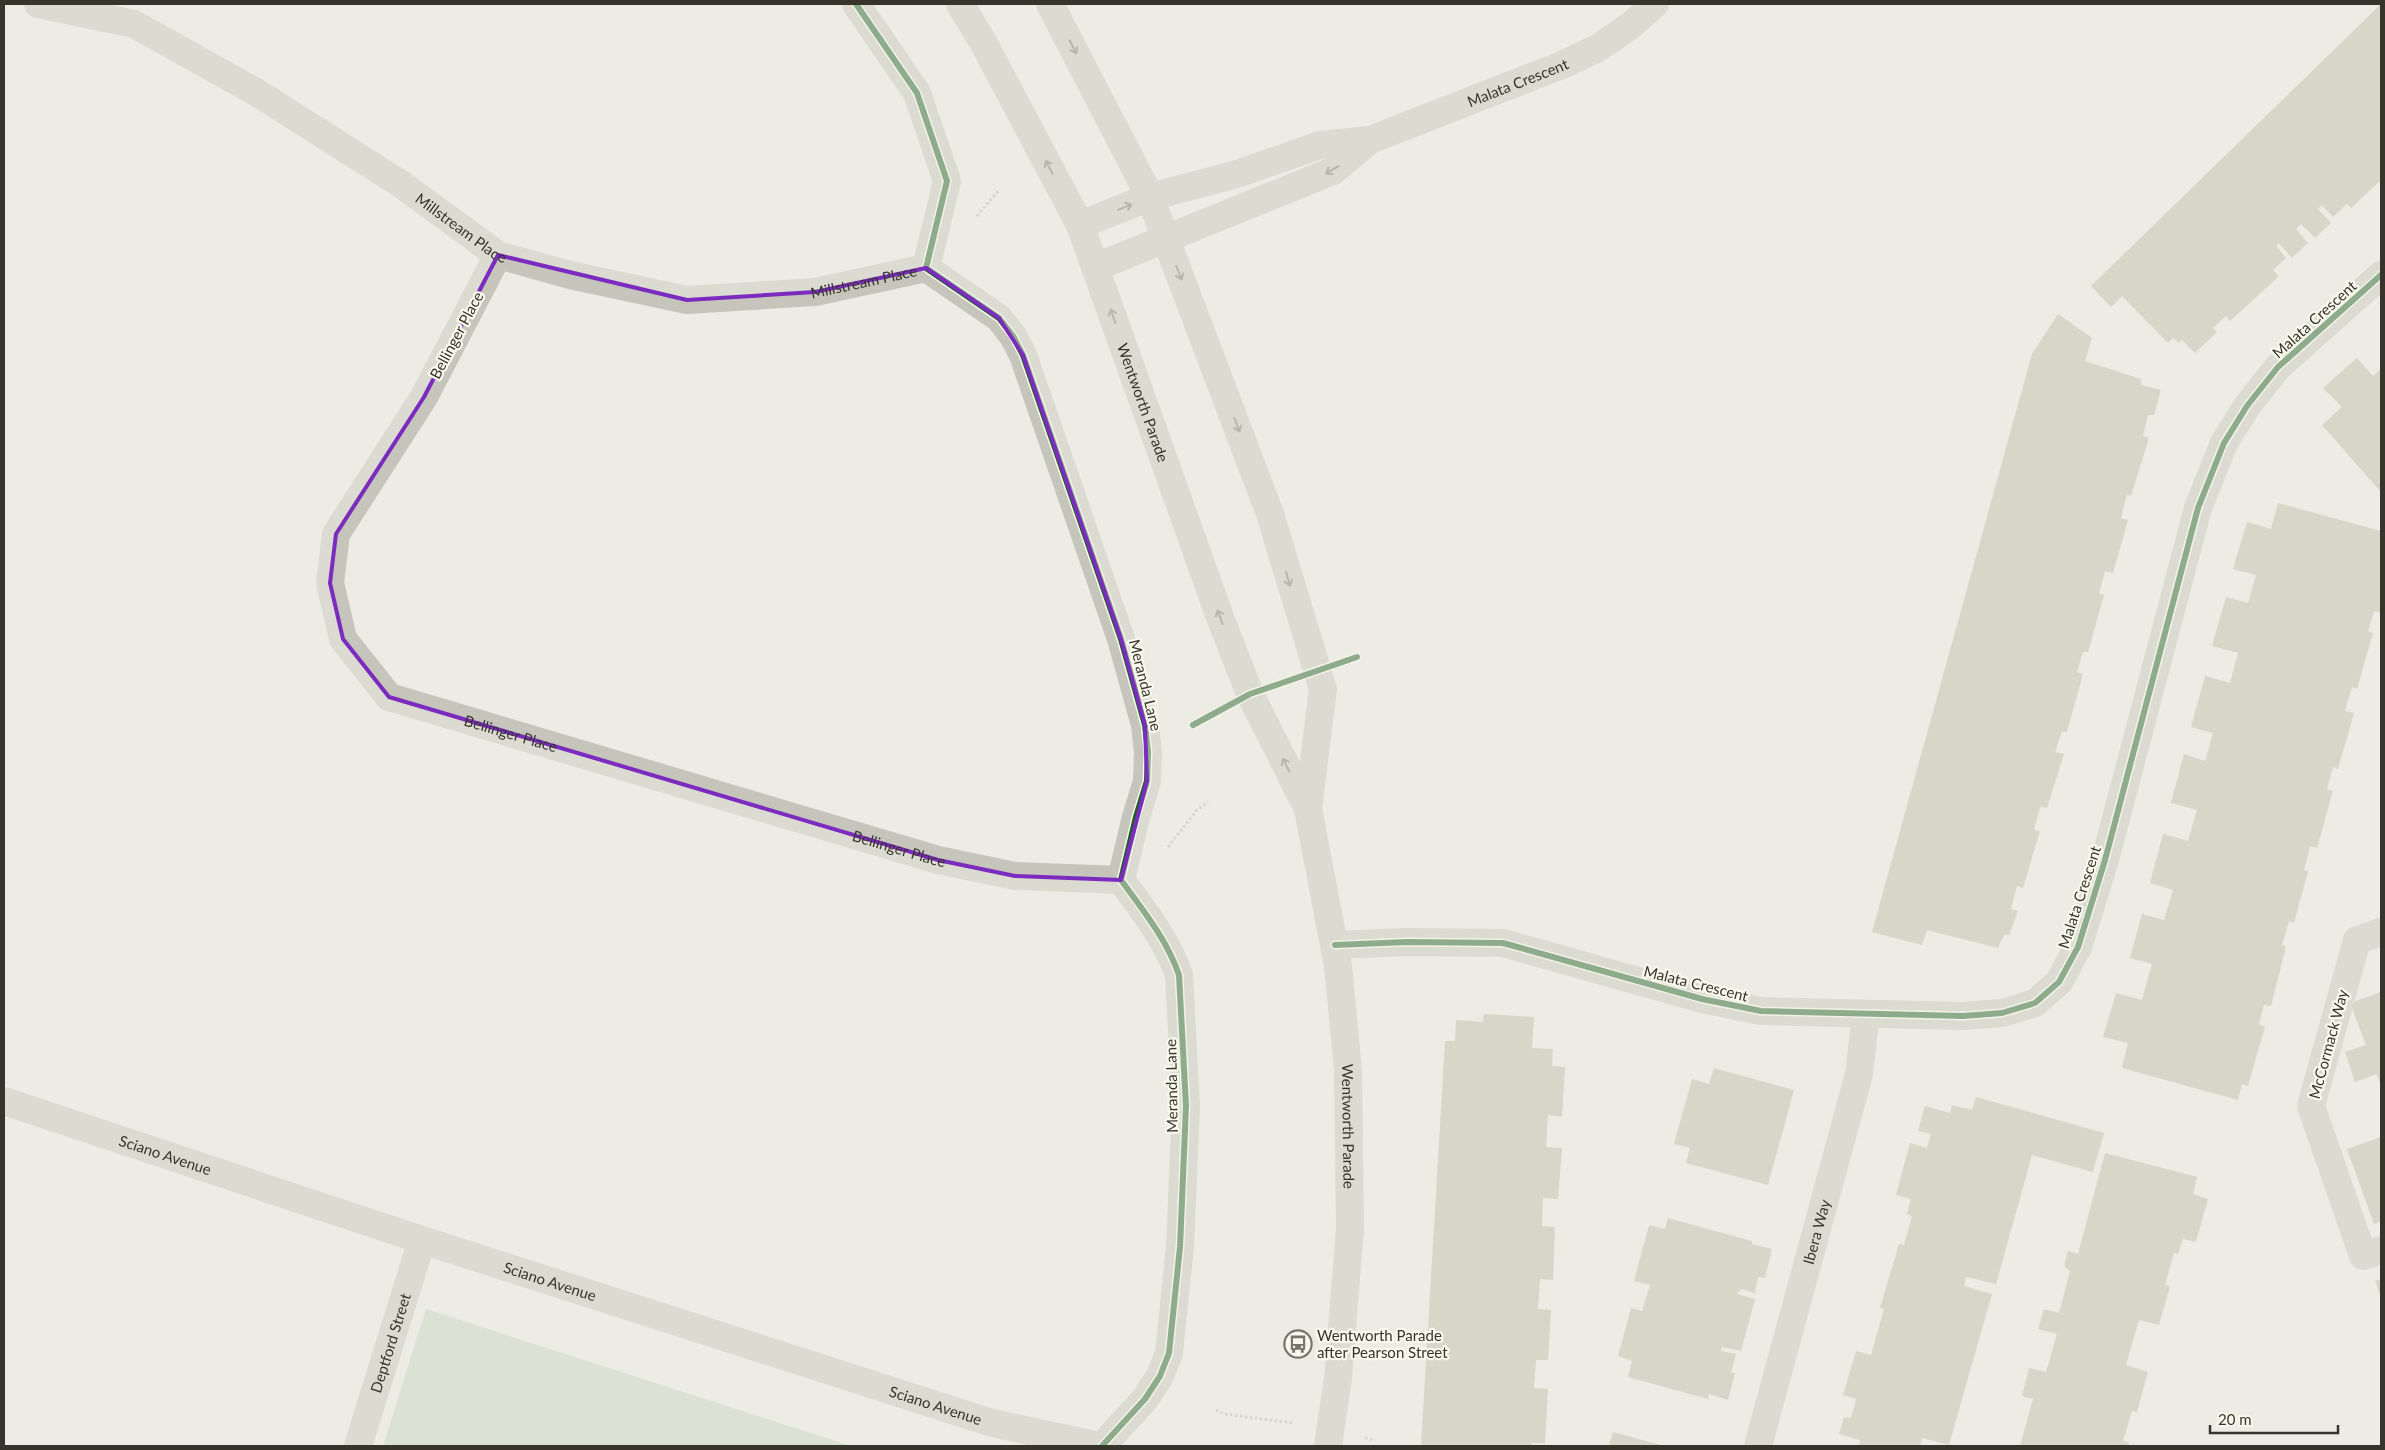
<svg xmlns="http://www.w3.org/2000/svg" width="2385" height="1450" font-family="Lato,sans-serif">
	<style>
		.green { fill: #c6d3bf }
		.building { fill: #beb8a8 }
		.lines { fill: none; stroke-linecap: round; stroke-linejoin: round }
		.path { stroke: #bcbbb2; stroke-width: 3; stroke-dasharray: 2.5 2.5; stroke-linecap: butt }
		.minor { stroke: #c6c5bc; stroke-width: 28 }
		.tertiary { stroke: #c6c5bc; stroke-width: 28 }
		.cycleway-casing { stroke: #f8f8ec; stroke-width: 9 }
		.cycleway { stroke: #1b5e20; stroke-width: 6 }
		.oneway { stroke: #77756c }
		.marked { fill: none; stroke: #7b2cbf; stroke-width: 4; stroke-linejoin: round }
		.labels { text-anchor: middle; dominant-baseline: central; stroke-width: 4.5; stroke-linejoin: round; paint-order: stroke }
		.street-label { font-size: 15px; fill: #36342b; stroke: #f8f8ec }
		.poi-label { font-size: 15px; fill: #36342b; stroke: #f8f8ec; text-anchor: start }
	</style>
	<rect width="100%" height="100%" fill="#ecece4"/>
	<path class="green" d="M426,1309l425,137h-468z"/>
	<path class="building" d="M2381,4v176l-30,28 -4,-4 -14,13 -11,-12 -4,4 13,14 -16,15 -14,-14 -5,5 12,14 -16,15 -13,-15 -3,3 10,12 -13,12 6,6 -49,45 -4,-5 -13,12 4,4 -22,21 -13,-13 -3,3 -6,-5 -5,5 -46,-47 -11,11 -20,-21z
		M2058,314l34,24 -7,23 56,18v6l20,5 -7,25h-6l-5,21 6,2 -18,58 -4,-1 -6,23 7,2 -15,53 -8,-2 -6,22 5,2 -16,57h-5l-6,20 6,2 -16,58 -5,-1 -7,21 9,2 -17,54 -7,-1 -6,23 6,1 -17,57 -6,-2 -6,23 7,2 -9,24h-5l-6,13 -71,-18 -5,15 -50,-13 160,-578z
		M2357,358l16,18 8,-8v124l-59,-67 20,-18 -19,-19z
		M2278,503l103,28v76l-1,5 -6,-1 -6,20 5,2 -16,56 -5,-2 -7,24 9,2 -16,56 -5,-2 -6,22 6,2 -16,57 -7,-2 -6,24 4,1 -14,52 -5,-2 -7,24 4,2 -15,59 -7,-1 -5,19 6,3 -17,59 -6,-2 -4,16 -116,-32 6,-25 -25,-6 13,-44 26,7 10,-36 -22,-6 12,-44 22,6 9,-30 -23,-7 13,-49 25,7 9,-31 -26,-7 13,-49 21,7 8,-28 -22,-6 14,-51 25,7 8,-30 -26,-7 14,-49 22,6 8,-28 -23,-6 14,-47 24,7z
		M2381,992v94l-4,-12 -22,8 -10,-30 21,-7 -16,-42z
		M1484,1014l50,3 -2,31 21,1 -1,17 13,1 -3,50 -14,-2 -2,32 16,1 -4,51 -15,-1 -1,28 13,1 -2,53 -13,-1 -2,30 13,1 -3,50h-12l-2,28 14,1 -3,54h-13l-1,3h-110l24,-405h10l1,-21 27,2z
		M1714,1068l80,22 -26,95 -82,-22 4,-15 -16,-4 18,-65 17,5z
		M1976,1097l128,36 -11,39 -61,-17 -36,129 -30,-7 -2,9 28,8 -43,151 -27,-7 -2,8h-61l1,-6 -21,-6 5,-17 7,1 5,-19 -13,-4 13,-44 15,4 13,-46 -4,-1 19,-64 5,1 8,-29 -5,-2 4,-15 -15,-4 14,-52 17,5 4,-14 -13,-3 7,-25 25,7 2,-8 20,5z
		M2381,1137v84l-7,3 -27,-75z
		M2105,1153l92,24 -4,17 15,5 -12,43 -13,-3 -5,15 -4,-1 -9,32 5,1 -11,39 -20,-5 -13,45 22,7 -11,40 -5,-1 -9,30 6,1 -1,4h-108l13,-47 -11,-3 7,-28 17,4 11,-38 -19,-5 6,-20 15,4 11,-42 -6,-5 4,-15 10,3z
		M1668,1218l84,23v3l20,5 -7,29 -7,-1 -3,16 -14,-4 -4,5 18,5 -14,52 -19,-4 -1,4 15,3 -5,19h4l-7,27 -19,-6 -1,5 -80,-22 4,-16 -14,-5 13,-48 11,3 8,-26 -16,-4 15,-56 16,4z
		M2381,1279v18l-6,-16z
		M1613,1432l51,14h-55z"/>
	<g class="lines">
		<path class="path" d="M977,216l22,-26
			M1168,847l29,-37 11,-8
			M1216,1410l8,4 70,9
			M1365,1438l10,2"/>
		<g class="minor">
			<path id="s1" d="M38,4l96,20 122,68 145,92 97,71 72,20 117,25 128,-8 111,-24"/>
			<path d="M856,4l61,89 30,88 -21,87 73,50 14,18 10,19 98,284 24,86 3,27 -1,29 -11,36 -15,63c22,30 46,60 58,95l7,131 -6,141 -11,106 -9,23 -15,23 -43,47"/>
			<path id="s2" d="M1080,225l70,-28 87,-23 83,-29 50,-5 192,-75 36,-17 32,-22 25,-22"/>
			<path id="s3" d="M498,255l-74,142 -88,137 -6,49 13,56 46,58 549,163 77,16 106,4"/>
			<path d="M1096,267l237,-96 37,-31"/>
			<path d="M2381,932l-24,8 -46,166 52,150 18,-6"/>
			<path d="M1335,945l72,-3 96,1 199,56 59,12 202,5 39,-3 33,-10 24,-21 19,-35 27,-87 93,-352 26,-65 23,-37 31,-39 103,-92"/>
			<path id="s4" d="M4,1101l418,139 570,183 108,23"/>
			<path id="s5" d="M358,1446l64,-206"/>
			<path id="s6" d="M1758,1446l101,-372 7,-60"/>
		</g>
		<g class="tertiary">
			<path id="s7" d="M960,4l23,38 97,183 141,395 29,74 58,115 30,157 10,104 2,159 -12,149 -10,68"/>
			<path d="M1050,4l100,193 120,317 53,175 -15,120"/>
		</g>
		<g class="cycleway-casing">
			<path id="cycleway" d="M856,4l61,89 30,88 -21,87 73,50 14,18 10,19 98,284 24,86 3,27 -1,29 -11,36 -15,63c22,30 46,60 58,95l7,131 -6,141 -11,106 -9,23 -15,23 -43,47
				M1193,725l57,-31 107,-37
				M1335,945l72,-3 96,1 199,56 59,12 202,5 39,-3 33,-10 24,-21 19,-35 27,-87 93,-352 26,-65 23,-37 31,-39 103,-92"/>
		</g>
		<use href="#cycleway" class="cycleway"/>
	</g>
	<defs><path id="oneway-shaft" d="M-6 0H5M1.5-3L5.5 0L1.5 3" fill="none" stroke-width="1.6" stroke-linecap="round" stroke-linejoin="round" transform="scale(1.25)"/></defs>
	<g class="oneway">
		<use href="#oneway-shaft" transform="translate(1073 47) rotate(63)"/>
		<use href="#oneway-shaft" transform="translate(1049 167) rotate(-118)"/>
		<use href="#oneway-shaft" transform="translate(1332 170) rotate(149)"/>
		<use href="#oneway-shaft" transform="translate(1125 207) rotate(-22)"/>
		<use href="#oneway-shaft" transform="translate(1179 273) rotate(69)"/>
		<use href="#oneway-shaft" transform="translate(1113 316) rotate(-109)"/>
		<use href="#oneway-shaft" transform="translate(1237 425) rotate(69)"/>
		<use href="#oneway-shaft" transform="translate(1288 579) rotate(74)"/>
		<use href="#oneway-shaft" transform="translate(1220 617) rotate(-110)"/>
		<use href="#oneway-shaft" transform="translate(1286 765) rotate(-117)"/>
	</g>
	<path d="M0 0H2385V1450H0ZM498,255l189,45 128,-8 111,-24 73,50 24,37 98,284 24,86 2,56 -26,99 -106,-4 -77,-16 -549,-163 -46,-58 -13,-56 6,-49 88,-137z" fill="#ecece4" fill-opacity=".55" fill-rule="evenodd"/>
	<path class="marked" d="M498,255l189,45 128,-8 111,-24 73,50 24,37 98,284 24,86 2,56 -26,99 -106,-4 -77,-16 -549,-163 -46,-58 -13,-56 6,-49 88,-137z"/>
	<defs>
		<g id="bus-ring" transform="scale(1.4375)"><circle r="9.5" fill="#f8f8ec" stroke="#76746c" stroke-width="1.5"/><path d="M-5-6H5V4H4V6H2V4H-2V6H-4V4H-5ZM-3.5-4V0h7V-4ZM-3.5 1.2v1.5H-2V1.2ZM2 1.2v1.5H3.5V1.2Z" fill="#76746c"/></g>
	</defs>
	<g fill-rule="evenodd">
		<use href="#bus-ring" x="1298" y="1344"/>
	</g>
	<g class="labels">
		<g class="street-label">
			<text stroke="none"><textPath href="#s2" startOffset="462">Malata Crescent</textPath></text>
			<text stroke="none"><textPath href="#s1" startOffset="484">Millstream Place</textPath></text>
			<text stroke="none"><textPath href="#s1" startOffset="902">Millstream Place</textPath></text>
			<text transform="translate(2314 319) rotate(-42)">Malata Crescent</text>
			<text transform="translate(456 335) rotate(-62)">Bellinger Place</text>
			<text stroke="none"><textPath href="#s7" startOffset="440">Wentworth Parade</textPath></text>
			<text transform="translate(1146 685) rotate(76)">Meranda Lane</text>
			<text stroke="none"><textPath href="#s3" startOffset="631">Bellinger Place</textPath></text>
			<text stroke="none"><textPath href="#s3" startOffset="1036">Bellinger Place</textPath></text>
			<text transform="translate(2079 897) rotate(-72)">Malata Crescent</text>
			<text transform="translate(1696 983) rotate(14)">Malata Crescent</text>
			<text transform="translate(2328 1044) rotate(-75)">McCormack Way</text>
			<text transform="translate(1171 1086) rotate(-91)">Meranda Lane</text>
			<text stroke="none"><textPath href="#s7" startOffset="1200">Wentworth Parade</textPath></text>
			<text stroke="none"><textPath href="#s4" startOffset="170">Sciano Avenue</textPath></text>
			<text stroke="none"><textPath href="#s6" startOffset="222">Ibera Way</textPath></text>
			<text stroke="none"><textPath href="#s4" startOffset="575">Sciano Avenue</textPath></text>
			<text stroke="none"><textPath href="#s5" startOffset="108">Deptford Street</textPath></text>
			<text stroke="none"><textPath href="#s4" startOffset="980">Sciano Avenue</textPath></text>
		</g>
		<g class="poi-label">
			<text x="1317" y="1335">Wentworth Parade<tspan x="1317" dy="17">after Pearson Street</tspan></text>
		</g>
	</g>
	<rect width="2385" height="1450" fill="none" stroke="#36342b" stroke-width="10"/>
	<path d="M2210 1425v8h128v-8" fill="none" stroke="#36342b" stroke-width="2.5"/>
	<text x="2218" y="1425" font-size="15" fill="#36342b" stroke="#f8f8ec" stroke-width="4" paint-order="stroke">20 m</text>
</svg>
